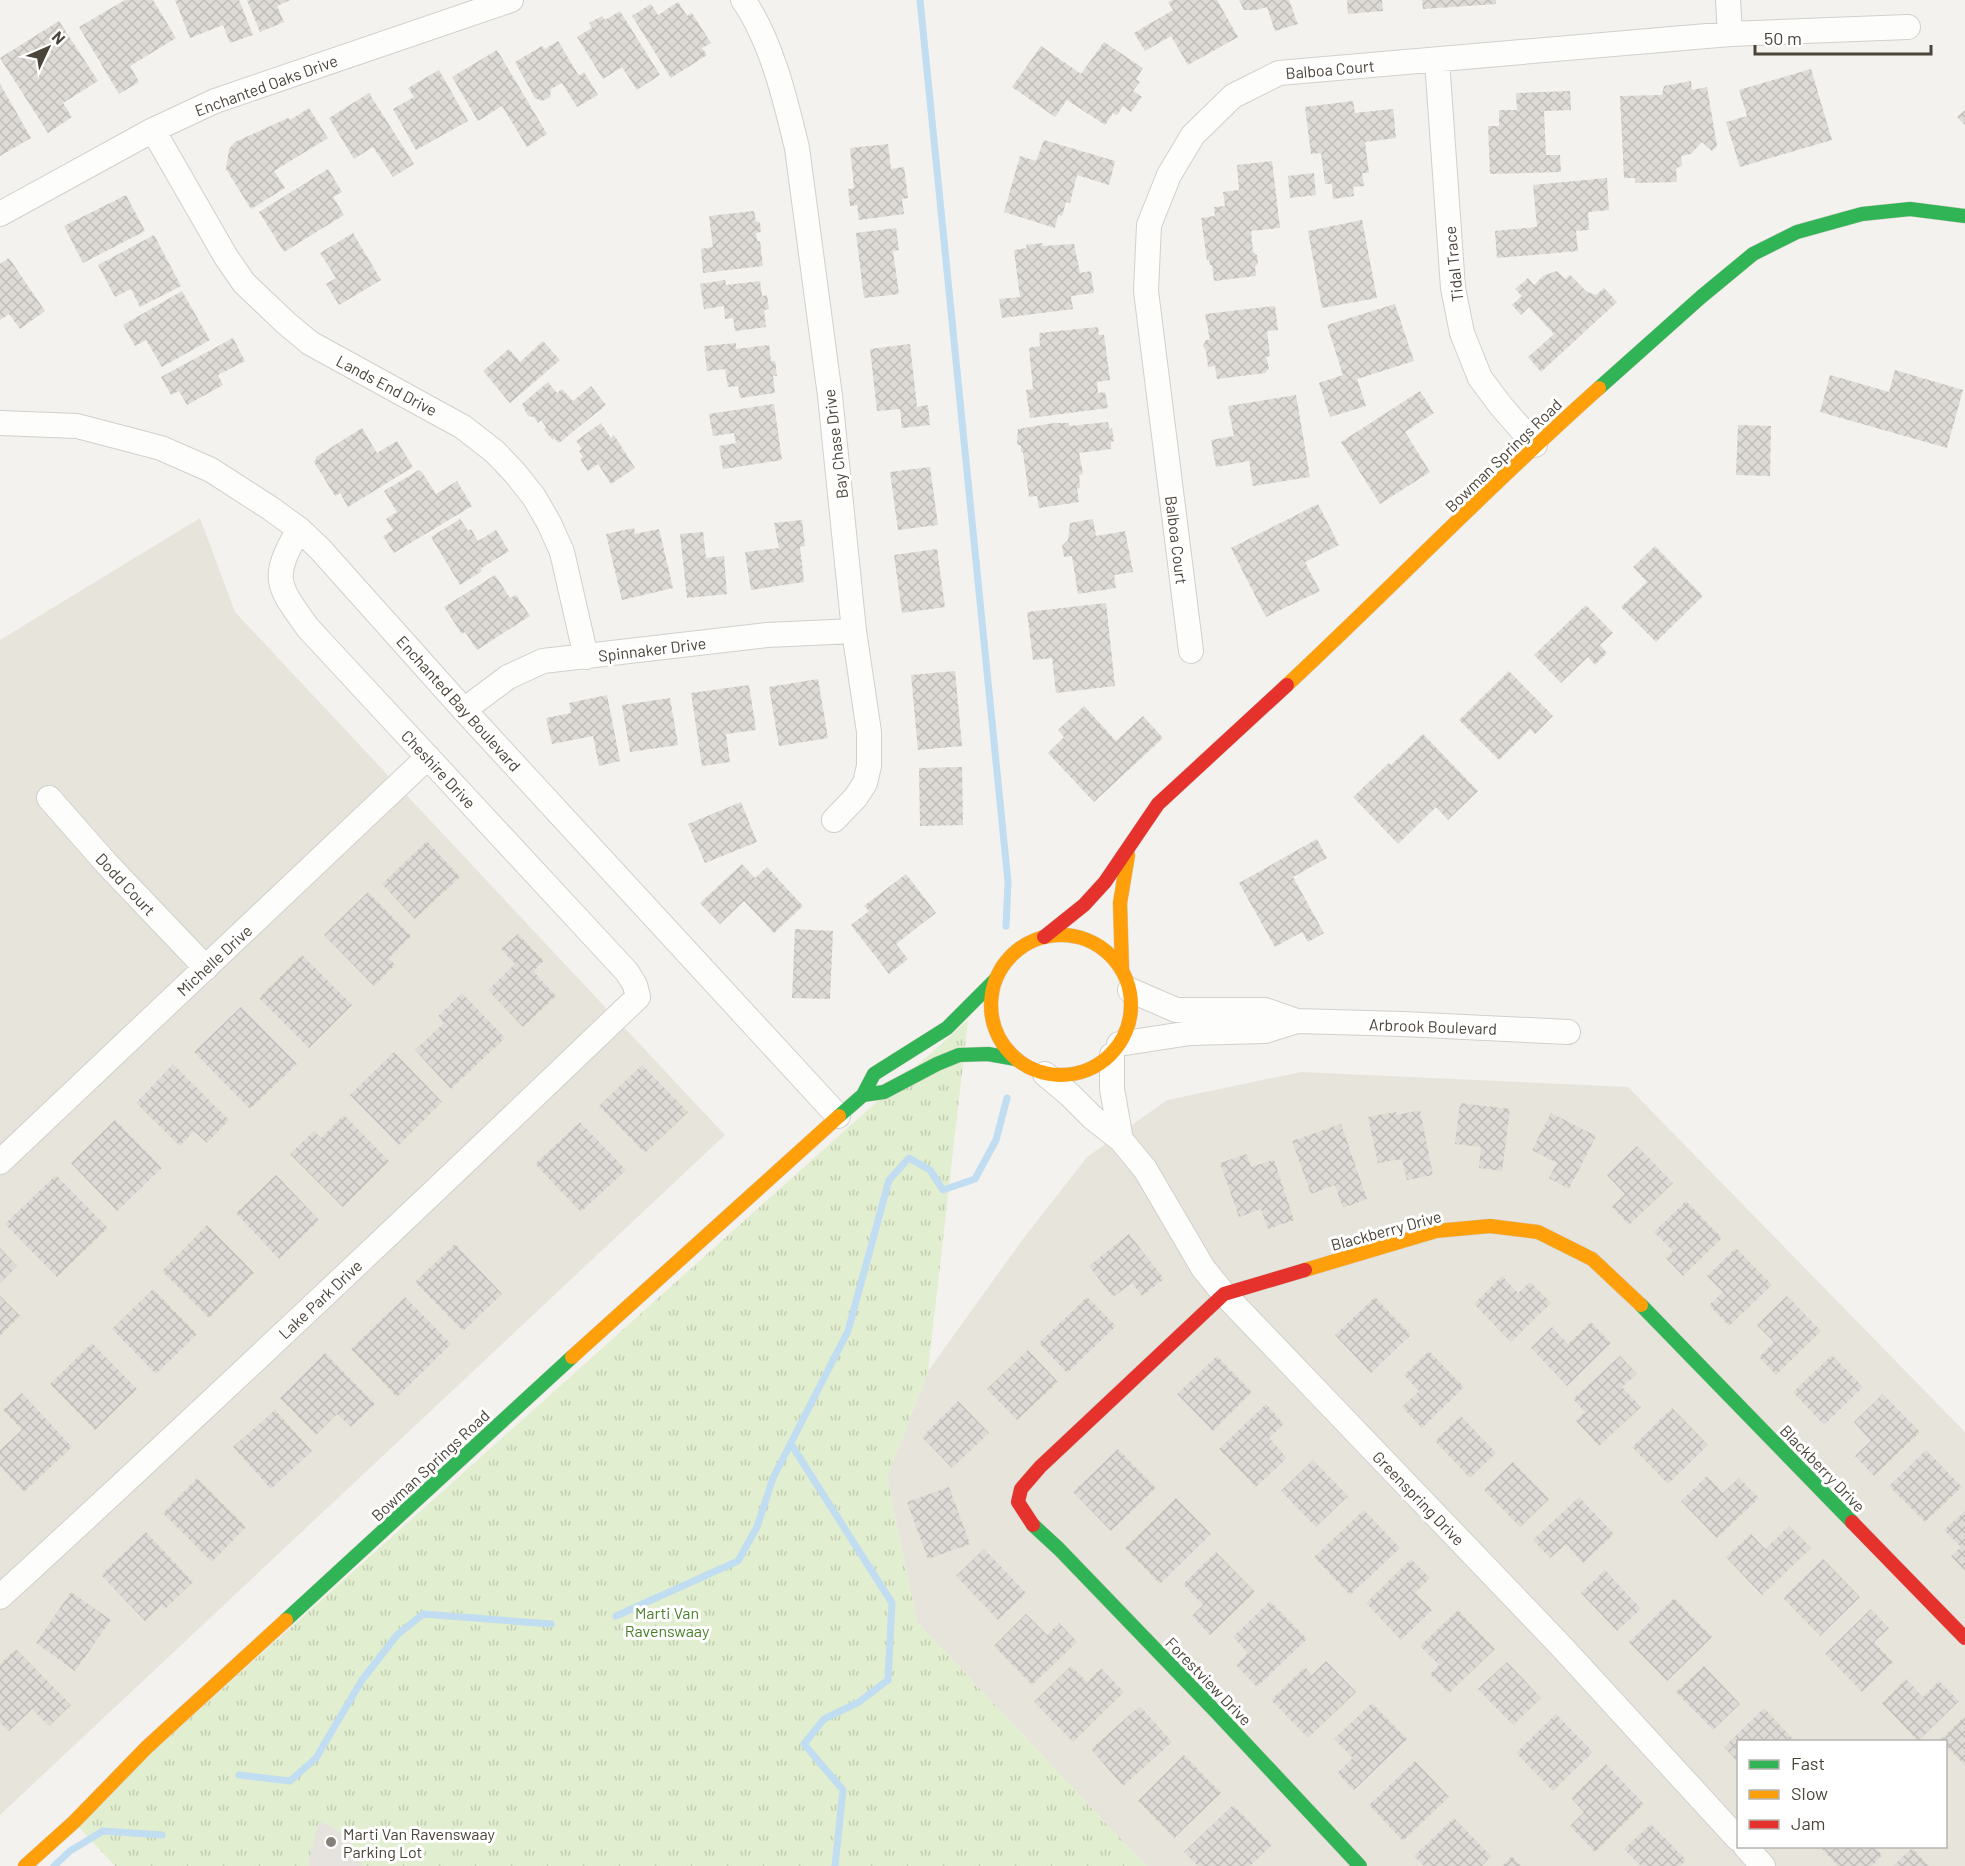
<svg xmlns="http://www.w3.org/2000/svg" width="1965" height="1866" font-family="Barlow,sans-serif">
	<style>
		.residential { fill: #e7e4dc; fill-rule: evenodd }
		.park { fill: url(#park-tufts) }
		.parking { fill: #e6e3df }
		.lines { fill: none; stroke-linecap: round; stroke-linejoin: round }
		.stream { stroke: #c0ddf1; stroke-width: 7 }
		.building { fill: url(#building-cross-hatch) }
		.street-casing { stroke: #d2d0cb; stroke-width: 26 }
		.fast-casing { stroke: #d3cfc5; stroke-width: 15 }
		.slow-casing { stroke: #d3cfc5; stroke-width: 15 }
		.jam-casing { stroke: #d3cfc5; stroke-width: 15 }
		.street { stroke: #fdfdfc; stroke-width: 24 }
		.fast { stroke: #30b455; stroke-width: 14 }
		.slow { stroke: #ff9f0a; stroke-width: 14 }
		.jam { stroke: #e5322d; stroke-width: 14 }
		.poi-dot { fill: #868178; stroke: #fff; stroke-width: 2 }
		.labels { text-anchor: middle; dominant-baseline: central; stroke-width: 6; stroke-linejoin: round; paint-order: stroke }
		.street-label { font-size: 16px; fill: #4b4439; stroke: #fff }
		.park-label { font-size: 16px; fill: #4a7f2a; stroke: #fff }
		.poi-label { font-size: 16px; fill: #4b4439; stroke: #fff; text-anchor: start }
	</style>
	<defs>
		<pattern id="park-tufts" width="24" height="20" patternUnits="userSpaceOnUse" patternTransform="scale(1.5)"><rect width="24" height="20" fill="#e1eecf"/><path d="M3 7l-1-3M5 7V3M7 7l1-3M15 17l-1-3M17 17v-4M19 17l1-3" fill="none" stroke="#c3cdb2"/></pattern>
		<pattern id="building-cross-hatch" width="8" height="8" patternUnits="userSpaceOnUse" patternTransform="scale(1.5)"><rect width="8" height="8" fill="#dedbd6"/><path d="M0 0l8 8M0 8l8-8" fill="none" stroke="#c0bdb8"/></pattern>
	</defs>
	<rect width="100%" height="100%" fill="#f4f2ee"/>
	<path class="residential" d="M200,518l35,94 490,523 -725,680v-1175z
		M1301,1072l327,15 337,345v434h-819l-229,-244 -30,-144 41,-107 95,-132 64,-82 80,-57zM1738,1742h208v104h-208z"/>
	<path class="park" d="M968,1020l-40,351 -41,107 30,144 229,244h-1031l-41,-44z"/>
	<path class="parking" d="M319,1821l13,6 11,8 10,11 8,20h-51l-2,-2z"/>
	<g class="lines">
		<path class="stream" d="M920,0l88,882 -2,44
			M791,1444l101,159 -4,77 -29,22 -35,17 -20,25 39,46 -8,76
			M616,1616l122,-55 19,-34 16,-49 75,-147 41,-151 20,-22 21,12 13,20 32,-11 21,-39 11,-42
			M239,1775l51,6 26,-23 46,-78 35,-45 26,-21 128,10
			M54,1866l16,-15 33,-20 59,4"/>
	</g>
	<path class="building" d="M125,0h28l23,38 -46,28 9,16 -20,12 -40,-67z
		M175,0h64l14,35 -23,8 -7,-18 -33,13z
		M247,0h43l-13,6 7,16 -24,10z
		M1172,0h45l21,37 -50,28 -17,-29 -26,15 -11,-18 39,-23 -5,-8z
		M1239,0h50l9,24 -23,7 -8,-24 -11,3h-12z
		M1347,0h35l1,11 -35,3z
		M1422,0h74v4l-73,5z
		M678,2l9,14 5,-3 19,30 -9,5 5,7 -36,23 -39,-62 19,-12 7,11z
		M620,11l40,64 -23,15 -15,-23 -19,12 -26,-42 15,-9 -3,-5 13,-7 3,4z
		M59,21l39,60 -35,22 9,14 -24,16 -48,-75z
		M558,41l21,35 5,-4 14,23 -21,12 -15,-24 -11,6 -1,8 -8,4 -7,-3 -20,-36 27,-16 3,3z
		M1104,42l39,26 -7,11 4,3 -7,9 9,6 -11,15 -8,-6 -6,9 -4,-2 -8,12 -38,-25 -12,17 -43,-30 29,-41 40,28z
		M497,50l50,84 -20,13 -25,-41 -24,15 -26,-44z
		M1811,69l21,71 -92,27 -14,-45 21,-6 -8,-26z
		M439,70l29,51 -52,29 -23,-41 21,-12 -6,-9z
		M1691,81l1,9 15,-3 10,59 -5,5 -10,-9 -11,12 -10,2 1,9 -6,4 1,13 -42,1v-5h-11l-4,-82 42,-1 2,-9z
		M0,84l31,54 -31,18z
		M1570,91l1,19 -27,1 2,44h14l1,17 -71,2 -2,-48h11v-16h18l-1,-17z
		M369,93l45,71 -21,13 -20,-30 -19,12 -25,-41z
		M1353,101l2,12 38,-4 3,29 -31,4 4,31h-7l2,13 -11,1 1,9 -21,3 -1,-15h-7l-4,-31 -10,1 -6,-47z
		M309,108l19,30 -54,33 11,17 -34,21 -25,-40 3,-20 6,-7 53,-24 2,2z
		M1965,110v15l-8,-8z
		M1044,140l71,21 -6,24 -32,-10 -7,28 -4,-1 -4,14 -4,-1 -3,13 -51,-16 16,-56 16,5z
		M888,144l3,25 13,-2 4,31 -6,1 2,15 -45,6 -2,-15 -7,1 -2,-17 6,-1 -4,-40z
		M1272,161l8,67 -29,3 2,21 4,3 1,8 -3,4 1,9 -42,5 -2,-16h-2l-1,-6 -2,1 -6,-42 14,-2 -1,-9 11,-1 -2,-14 16,-2 -2,-25z
		M328,169l14,23 -9,5 11,18 -60,37 -25,-40z
		M1314,173l2,22 -26,3 -2,-22z
		M1607,178l2,32 -21,2 1,18 -13,1 2,20 -81,7 -2,-27 42,-4 -4,-42z
		M126,195l19,36 -62,32 -19,-37z
		M754,211l2,11h4l1,10 -5,1 1,8h3l3,25 -60,7 -2,-24 12,-2 -4,-31z
		M1362,220l15,78 -55,10 -14,-77z
		M896,228l3,22 -6,1 6,43 -35,4 -8,-65z
		M353,233l28,47 -42,25 -13,-21 10,-6 -16,-25z
		M154,235l27,51 -41,21 -9,-18 -16,8 -17,-32z
		M1043,243l-1,3 32,-2 6,29 11,-2 3,22 -23,3 2,13 -71,9 -3,-19 21,-2 -6,-47 13,-2 -1,-3z
		M9,258l36,53 -25,18 -11,-15 -9,6v-56z
		M1557,271l8,8 5,-4 17,17 9,3 8,-7 13,14 -76,70 -13,-15 26,-23 -25,-27 -8,8 -9,-10 10,-9 -7,-7 13,-11 6,7 9,-9z
		M725,280l1,5 34,-4 2,15 5,-1 2,14 -5,1 2,17 -31,4 -2,-13 -8,1 -1,-13 -20,3 -4,-25z
		M182,291l28,49 -48,27 -16,-27 -11,6 -12,-21z
		M1395,304l19,57 -57,18 9,27 -36,11 -11,-34 24,-8 -16,-50z
		M1275,306l3,24 -11,1 3,25 -4,1 3,11 -4,5 -48,6 -2,-13 -7,1 -2,-16 -3,-5 3,-6h4l-5,-26z
		M1098,327l1,8h5l6,45 -13,2 1,11 7,-1 3,16 -78,10 -4,-28 7,-1 -4,-41 11,-2 -1,-13z
		M233,338l12,23 -27,14 5,10 -36,20 -8,-14 -8,4 -10,-18z
		M543,341l17,19 -50,43 -27,-32 26,-22 11,13z
		M736,343v6l33,-4 2,16h4l2,15h-4l2,17 -35,5 -2,-12 -10,1 -3,-18 -18,2 -3,-25z
		M910,344l7,63 11,-2 2,20 -28,3 -2,-19 -23,2 -7,-62z
		M1895,370l68,20 -16,58 -127,-36 10,-37 59,17z
		M548,382l9,11 5,-4 11,12 18,-15 15,19 -47,38 -5,-5 -1,2 -9,-10 2,-3 -5,-7 -3,3 -4,-6 -6,-1 -6,-12z
		M1420,391l14,22 -29,19 25,40 -50,32 -39,-62z
		M1296,395l14,82 -57,9 -4,-25 -33,6 -5,-27 23,-4 -6,-30z
		M774,404l8,56 -59,9 -4,-23 17,-3 -2,-10 -21,3 -4,-22z
		M1108,422l1,7 3,-1 2,13 -3,1v7l-32,4 4,21 -4,1 1,13h-3l2,14 -40,6 -2,-12 -8,1 -6,-45h-2v-6l-4,-2 1,-15 36,-6h15v3z
		M601,423l10,15 3,-3 21,33 -24,16 -13,-20 -10,7 -8,-12 3,-2 -4,-6 3,-2 -6,-8z
		M1738,425l33,1 -1,50 -34,-1z
		M362,428l15,25 20,-12 16,26 -65,40 -8,-14 -5,3 -21,-34 2,-2v-3z
		M930,467l8,58 -40,5 -8,-58z
		M419,470l3,2 14,22 21,-13 15,25 -78,47 -11,-17 10,-6 -7,-11 11,-7 -13,-21z
		M1318,504l21,41 -34,17 15,29 -54,26 -35,-69z
		M460,519l8,12 3,-2 7,12 18,-11 13,21 -29,18 2,2 -22,14 -29,-48z
		M1093,519l3,17 29,-5 8,41 -19,3 2,13 -38,6 -6,-38 -8,1 -2,-11 6,-6 2,-17z
		M802,520l3,26 -5,1 4,35 -53,8 -6,-38 34,-4 -5,-25z
		M634,528l1,6 24,-5 14,59 -51,12 -16,-66z
		M703,532l3,26 18,-2 3,38 -40,4 -7,-64z
		M1655,546l48,50 -47,46 -35,-35 26,-25 -14,-15z
		M937,549l8,58 -43,6 -8,-58z
		M495,575l15,23 6,-3 14,21 -53,34 -12,-18 -3,2 -18,-27z
		M1106,603l9,83 -59,7 -4,-35 -19,2 -6,-48z
		M1586,605l27,28 -13,12 7,8 -12,12 -7,-8 -27,26 -27,-28z
		M955,671l7,75 -44,4 -7,-75z
		M1509,671l44,45 -18,18 -5,-5 -31,31 -40,-40z
		M818,679l10,59 -49,8 -10,-59z
		M749,685l7,45 -30,4 4,28 -28,4 -11,-73z
		M607,695l13,66 -21,5 -6,-30 -41,8 -6,-26 25,-5 -2,-10z
		M670,698l8,47 -48,7 -8,-47z
		M1084,706l32,35 27,-25 20,22 -69,64 -46,-49 16,-16 -6,-7z
		M1423,734l55,57 -30,29 -12,-13 -38,37 -45,-47 36,-34 2,2z
		M962,767l1,58 -43,1 -1,-58z
		M741,802l16,40 -52,21 -17,-39z
		M1317,839l10,19 -34,19 31,56 -16,9 -6,-10 -27,15 -36,-64z
		M427,841l33,36 -45,42 -33,-35z
		M742,864l13,14 12,-11 36,39 -29,27 -30,-32 -24,23 -20,-21z
		M906,874l30,39 -40,31 12,15 -19,15 -38,-49 18,-14 -5,-5z
		M368,892l43,44 -22,22 6,7 -21,21 -50,-51z
		M795,929l38,2 -3,68 -38,-1z
		M518,934l26,27 -11,10 23,25 -33,31 -35,-37 27,-26 -14,-15z
		M302,955l50,50 -43,43 -50,-50z
		M462,993l43,45 -54,51 -36,-39 29,-27 -6,-7z
		M241,1007l56,57 -47,45 -56,-57z
		M394,1052l48,50 -43,43 -49,-50z
		M173,1064l56,56 -22,23 -13,-12 -14,15 -44,-43z
		M642,1065l46,47 -43,41 -46,-47z
		M1460,1103l50,6 -8,62 -23,-3 2,-21 -26,-3z
		M1420,1110l13,65 -26,5 -5,-21 -24,4 -10,-46 28,-5 1,3z
		M1551,1113l45,23 -27,53 -20,-11 8,-15 -25,-13z
		M344,1115l45,46 -46,46 -53,-53 24,-23 7,7z
		M115,1120l47,48 -45,43 -46,-48z
		M580,1122l46,48 -45,42 -46,-48z
		M1341,1124l26,75 -24,9 -8,-23 -24,9 -19,-53z
		M1637,1146l36,37 -44,42 -17,-18 13,-13 -18,-19z
		M1247,1154l4,13 23,-7 20,60 -26,9 -7,-20 -22,8 -19,-54z
		M56,1175l52,53 -51,49 -52,-53z
		M276,1175l43,45 -40,39 -43,-46z
		M1686,1201l36,37 -39,38 -17,-18 7,-7 -19,-19z
		M207,1225l47,48 -45,45 -47,-47z
		M1129,1234l35,45 -22,17 -10,-13 -19,14 -24,-31z
		M455,1244l47,50 -39,37 -48,-49z
		M0,1248l17,18 -17,17z
		M1736,1248l36,37 -43,41 -20,-21 14,-13 -16,-16z
		M1502,1276l16,17 12,-11 21,21 -40,39 -37,-38z
		M153,1289l44,45 -41,40 -44,-45z
		M0,1296l20,20 -20,20z
		M1787,1296l34,35 -45,44 -17,-18 15,-15 -17,-17z
		M405,1297l46,47 -54,53 -46,-48z
		M1087,1297l29,29 -49,47 -28,-30z
		M1375,1297l36,38 -40,38 -36,-38z
		M1591,1322l20,21 -44,43 -36,-38 21,-21 16,17z
		M92,1343l45,46 -42,41 -45,-46z
		M1028,1350l30,32 -41,38 -30,-31z
		M1429,1351l35,36 -42,41 -20,-21 17,-16 -15,-16z
		M325,1353l50,51 -24,23 -14,-13 -21,21 -36,-37z
		M1832,1355l31,32 -39,38 -31,-33z
		M1217,1356l35,36 -39,39 -36,-37z
		M1620,1356l17,18 -15,13 19,20 -42,39 -23,-25 9,-9 -12,-13z
		M22,1393l50,54 -48,45 -24,-26v-16l22,-20 -19,-20z
		M1883,1394l37,38 -46,44 -19,-20 16,-15 -17,-19z
		M958,1401l31,32 -37,35 -30,-31z
		M1266,1404l18,20 -15,14 18,20 -31,29 -37,-38z
		M1672,1408l36,37 -40,39 -36,-37z
		M275,1410l37,41 -41,38 -38,-42z
		M1461,1416l35,37 -26,25 -35,-37z
		M1118,1449l38,39 -45,43 -38,-39z
		M1926,1450l36,37 -37,35 -36,-36z
		M1313,1460l35,36 -32,31 -35,-36z
		M1513,1462l36,37 -29,28 -36,-37z
		M1707,1476l16,17 16,-15 20,20 -42,40 -36,-37z
		M197,1478l49,49 -34,35 -49,-49z
		M949,1487l21,57 -42,15 -21,-57z
		M1579,1497l35,37 -31,29 -17,-19 -16,14 -17,-18z
		M1176,1498l35,36 -51,50 -35,-36z
		M1364,1510l36,38 -50,47 -36,-38z
		M1965,1511v60l-14,-15 10,-9 -17,-17z
		M1789,1526l22,22 -49,47 -36,-38 25,-23 14,15z
		M146,1532l47,50 -28,27 -3,-4 -17,16 -44,-46z
		M984,1549l42,44 -28,27 -42,-44z
		M1216,1552l39,40 -45,43 -18,-19 11,-11 -20,-21z
		M1411,1559l19,19 -15,15 17,17 -31,30 -35,-37z
		M1823,1559l37,38 -40,39 -37,-38z
		M1605,1570l36,39 -24,22 -36,-38z
		M71,1592l40,28 -36,51 -39,-28z
		M1674,1598l38,39 -45,44 -38,-39z
		M1270,1601l37,38 -50,48 -21,-22 12,-12 -15,-16z
		M1871,1609l18,19 -15,14 19,20 -31,30 -37,-38z
		M1458,1610l37,39 -46,44 -19,-19 9,-9 -19,-19z
		M1026,1614l21,21 12,-12 18,19 -45,43 -38,-39z
		M16,1649l55,56 -22,21 -17,-17 -23,22 -9,-8v-59z
		M1326,1661l30,31 -48,46 -37,-38 34,-33 7,8z
		M1507,1662l34,36 -28,27 -35,-36z
		M1071,1666l16,16 14,-14 23,24 -51,50 -39,-40z
		M1704,1666l36,38 -27,26 -37,-38z
		M1906,1679l17,18 16,-16 20,20 -41,40 -36,-38z
		M1372,1703l35,36 -53,51 -17,-17 16,-15 -19,-19z
		M1140,1706l32,36 -49,44 -32,-37z
		M1764,1708l32,34h-58v20l-14,-15z
		M1556,1714l37,38 -40,39 -37,-38z
		M1965,1716v50l-19,-21v-3l-6,-2z
		M1184,1755l37,38 -47,45 -36,-37z
		M1415,1761l34,36 -46,44 -34,-36z
		M1606,1764l38,40 -49,48 -25,-26 14,-14 -13,-14z
		M1233,1805l39,40 -22,21h-52l-14,-14z
		M1454,1818l37,38 -9,10h-58l-10,-10z
		M1651,1824l35,36 -6,6h-39l-17,-17z
		M1819,1846h55l8,9 -10,11h-34z
		M1912,1848l17,18h-36z
		M1512,1856l9,10h-19z"/>
	<g class="lines">
		<g class="street-casing">
			<path id="street" d="M743,0c28,39 43,102 54,148l33,248 24,235 15,101v34l-4,17 -9,14 -22,23
				M1728,0l2,34
				M1437,60l16,228 9,45 18,45 21,28 34,39
				M153,130l73,127 18,26 42,40 24,20 153,84 32,25 20,21 19,24 15,26 13,29 24,105
				M0,214l153,-84 62,-29 296,-101
				M0,423l77,3 84,22 50,22 59,38 29,21 21,20 144,161 374,406
				M1191,651l-45,-360 3,-66 20,-50 24,-40 40,-39 46,-23 451,-39 178,-7
				M464,710l44,-33 35,-16 224,-26 87,-4
				M49,798l58,66 99,104
				M1130,990l46,20h89l32,11
				M1119,1044l71,-11 75,-2 32,-10 106,3 165,8
				M1112,1055v34l9,51
				M1045,1074l25,21 23,23 28,22 24,29 58,99 21,26 337,352 177,193
				M0,1162l428,-405
				M0,1597c215,-197 427,-398 638,-600l-3,-12 -8,-13 -319,-344c-32,-44 -37,-50 -9,-99
				M1745,1846l18,20"/>
		</g>
		<g class="fast-casing">
			<path id="fast" d="M1599,388l102,-91 52,-43 44,-22 65,-18 48,-5 55,7
				M863,1095l21,-3 53,-28 22,-9 29,-1 28,5
				M839,1116l24,-21 11,-21 73,-46 48,-48
				M1641,1305l211,217
				M1033,1525l26,24 157,163 144,154
				M286,1620l286,-263"/>
		</g>
		<g class="slow-casing">
			<path id="slow" d="M1287,685c105,-98 205,-202 312,-297
				M991 1005a70 70 0 1 1 140 0a70 70 0 1 1-140 0Z
				M1122,969l-2,-66 8,-48
				M1305,1270l131,-39 54,-5 48,6 54,27 49,46
				M572,1357l267,-241
				M25,1866l49,-44 73,-75 139,-127"/>
		</g>
		<g class="jam-casing">
			<path id="jam" d="M1044,937l40,-32 21,-23 53,-78 129,-119
				M1852,1522l113,116
				M1033,1525l-15,-23 3,-13 19,-22 184,-173 81,-24"/>
		</g>
		<use href="#street" class="street"/>
		<use href="#fast" class="fast"/>
		<use href="#slow" class="slow"/>
		<use href="#jam" class="jam"/>
	</g>
	<circle class="poi-dot" cx="331" cy="1842" r="6"/>
	<g class="labels">
		<g class="street-label">
			<text transform="translate(1330 69) rotate(-5)">Balboa Court</text>
			<text transform="translate(266 85) rotate(-20)">Enchanted Oaks Drive</text>
			<text transform="translate(1453 264) rotate(-96)">Tidal Trace</text>
			<text transform="translate(387 385) rotate(28)">Lands End Drive</text>
			<text transform="translate(835 444) rotate(-97)">Bay Chase Drive</text>
			<text transform="translate(1503 455) rotate(-44)">Bowman Springs Road</text>
			<text transform="translate(1177 540) rotate(83)">Balboa Court</text>
			<text transform="translate(652 649) rotate(-7)">Spinnaker Drive</text>
			<text transform="translate(459 703) rotate(48)">Enchanted Bay Boulevard</text>
			<text transform="translate(439 769) rotate(47)">Cheshire Drive</text>
			<text transform="translate(126 884) rotate(47)">Dodd Court</text>
			<text transform="translate(214 960) rotate(-43)">Michelle Drive</text>
			<text transform="translate(1433 1026) rotate(2)">Arbrook Boulevard</text>
			<text transform="translate(1386 1230) rotate(-15)">Blackberry Drive</text>
			<text transform="translate(320 1299) rotate(-43)">Lake Park Drive</text>
			<text transform="translate(430 1465) rotate(-43)">Bowman Springs Road</text>
			<text transform="translate(1823 1468) rotate(46)">Blackberry Drive</text>
			<text transform="translate(1419 1498) rotate(46)">Greenspring Drive</text>
			<text transform="translate(1209 1681) rotate(46)">Forestview Drive</text>
		</g>
		<g class="park-label">
			<text x="667" y="1612">Marti Van<tspan x="667" dy="18">Ravenswaay</tspan></text>
		</g>
		<g class="poi-label">
			<text x="343" y="1833">Marti Van Ravenswaay<tspan x="343" dy="18">Parking Lot</tspan></text>
		</g>
	</g>
	<rect x="1737" y="1740" width="210" height="108" fill="#ffffff" stroke="#b7b4b0" stroke-width="1.5"/>
	<rect x="1749" y="1760" width="30" height="9" fill="#30b455" stroke="#b7b4b0" stroke-width="1.5"/>
	<text x="1791" y="1770" font-size="18" fill="#4b4439">Fast</text>
	<rect x="1749" y="1790" width="30" height="9" fill="#ff9f0a" stroke="#b7b4b0" stroke-width="1.5"/>
	<text x="1791" y="1800" font-size="18" fill="#4b4439">Slow</text>
	<rect x="1749" y="1820" width="30" height="9" fill="#e5322d" stroke="#b7b4b0" stroke-width="1.5"/>
	<text x="1791" y="1830" font-size="18" fill="#4b4439">Jam</text>
	<g transform="translate(48 48) rotate(46)" stroke="#ffffff" stroke-width="4.5" paint-order="stroke">
	<path d="M0-4.5L10 22L0 15L-10 22Z" fill="#4b4439"/>
	<text y="-9" font-size="16" font-weight="bold" text-anchor="middle" fill="#4b4439">N</text>
	</g>
	<path d="M1755 45v9h176v-9" fill="none" stroke="#4b4439" stroke-width="3"/>
	<text x="1764" y="45" font-size="18" fill="#4b4439" stroke="#ffffff" stroke-width="4.5" paint-order="stroke">50 m</text>
</svg>
